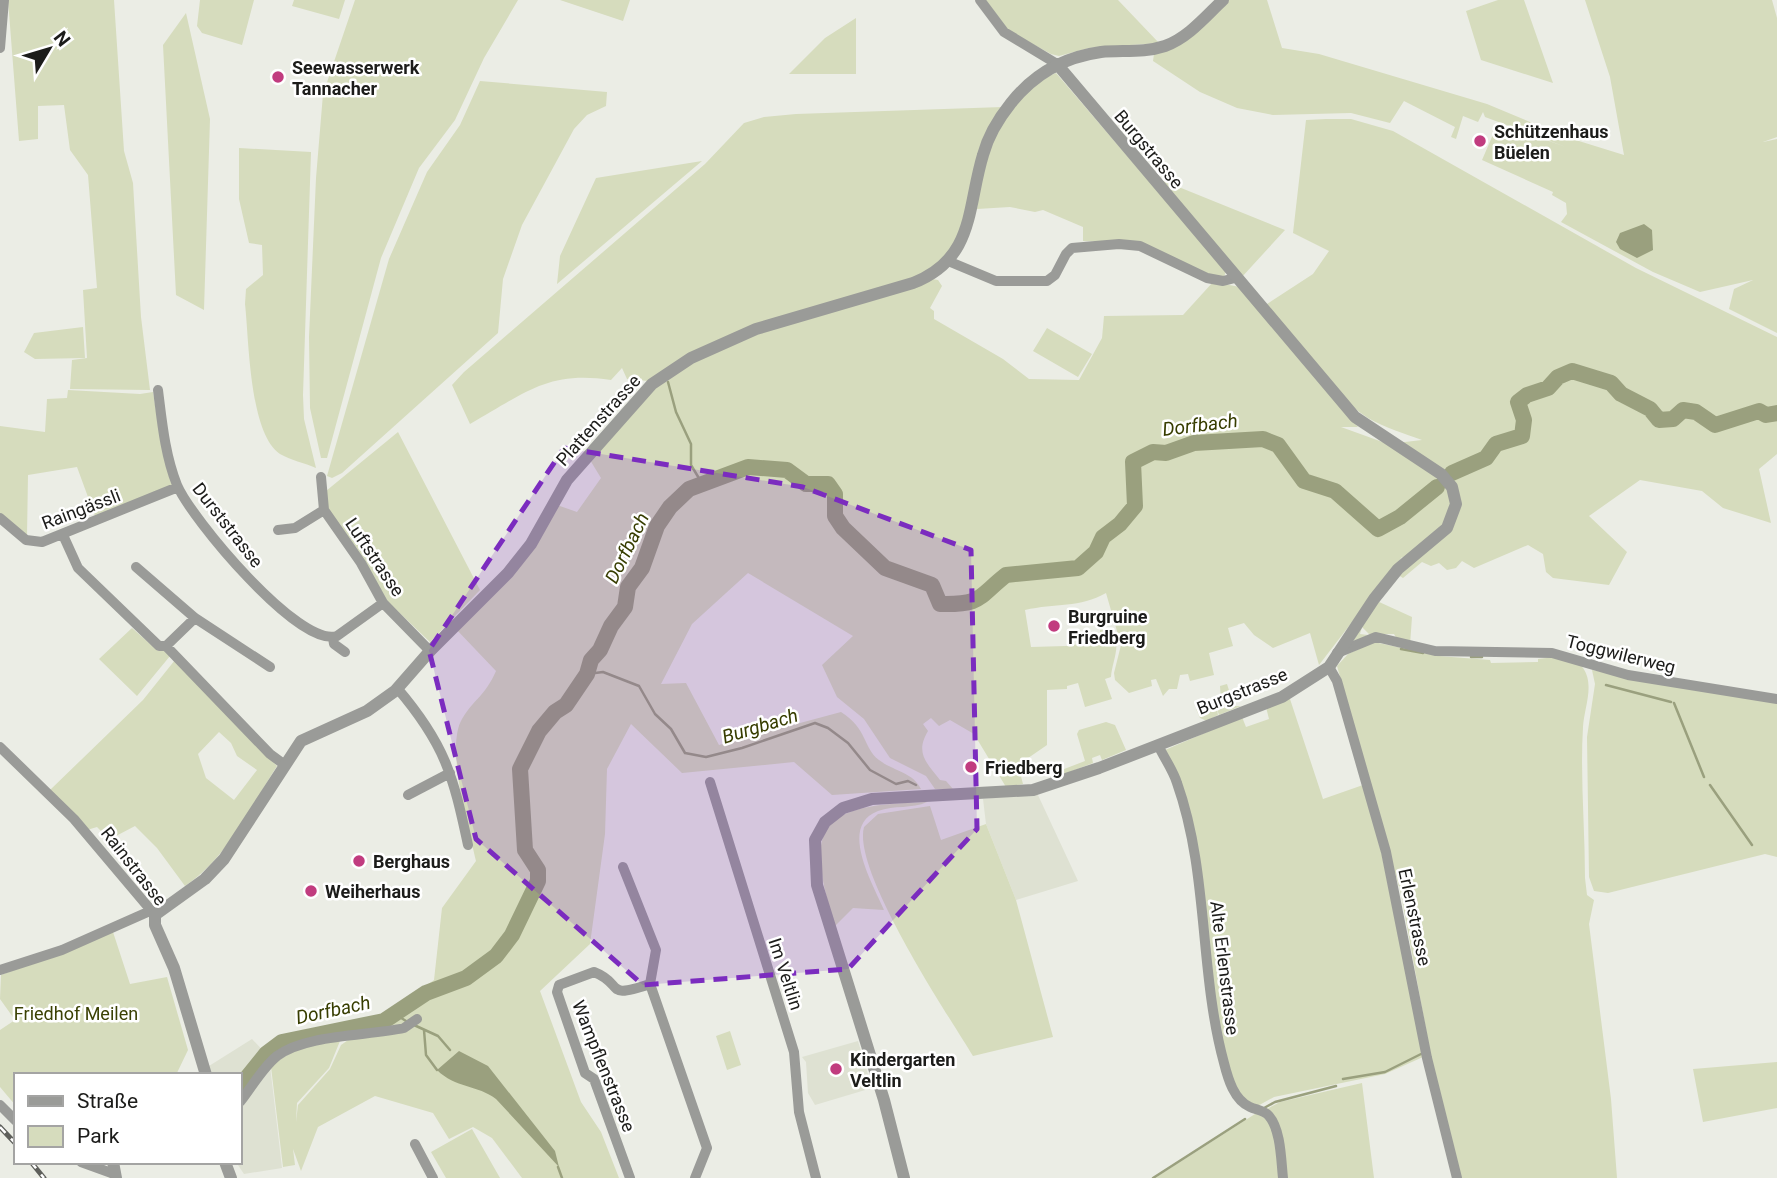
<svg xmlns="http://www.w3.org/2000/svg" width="1777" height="1178" font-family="Roboto,sans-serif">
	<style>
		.built { fill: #dee1d2 }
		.green { fill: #d6dcbd; fill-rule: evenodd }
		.water { fill: #9aa07e }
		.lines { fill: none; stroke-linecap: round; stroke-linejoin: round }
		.stream { stroke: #9aa07e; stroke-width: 2.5 }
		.river { stroke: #9aa07e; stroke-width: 16 }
		.minor { stroke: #9a9b98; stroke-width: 10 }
		.tertiary { stroke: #9a9b98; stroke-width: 12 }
		.rail-casing { stroke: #5e5f5b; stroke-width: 5 }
		.rail { stroke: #fff; stroke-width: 2.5; stroke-dasharray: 8; stroke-linecap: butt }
		.marked { fill: #7b2cbf; fill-opacity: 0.2; stroke: #7b2cbf; stroke-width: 5; stroke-dasharray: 14 9; stroke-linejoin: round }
		.poi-dot { fill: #c13c7f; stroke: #fff; stroke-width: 2.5 }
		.labels { text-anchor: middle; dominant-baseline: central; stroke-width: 5; stroke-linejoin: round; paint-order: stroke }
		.poi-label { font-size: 18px; font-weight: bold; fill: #1c1c1a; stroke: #fff; text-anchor: start }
		.street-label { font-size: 18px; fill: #1c1c1a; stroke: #fff }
		.park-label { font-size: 18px; fill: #3b4104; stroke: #fff }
		.water-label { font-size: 19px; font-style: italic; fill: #373d00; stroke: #fff }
	</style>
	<rect width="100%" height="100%" fill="#ebede5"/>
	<path class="built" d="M1037,793l41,88 -62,19 -30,-76 -3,-25z
		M252,1039l17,18 13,111 -38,6 -8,-12h4v-87h-30l-1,-9z
		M858,1041l14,47 -57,17 -7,-12 -2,-31 -4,-5z"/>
	<path class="green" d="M8,0h106l10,151 9,32 8,134 9,73 -80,-1 2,-29 15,-2 -4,-68 14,-2 -9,-113 -18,-25 -6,-45 -26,1v33l-19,2z
		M200,0h54l-12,45 -40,-12 -5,-7z
		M294,0h51l-6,19 -47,-13z
		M355,0h163l-34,58 -29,62 -36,48 -38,90 -54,200h-6l-11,-50 -1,-71 7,-159 7,-84z
		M560,0h70l-7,21z
		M984,0h134l41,43 -70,5 -30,8 -8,-2 -44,-24z
		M1228,0h39l15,48 37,6 168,50 79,33 58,18 -14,-78 -25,-77h187l5,18v119l-14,5 14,-3v194l-48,-24 5,-20 19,-9 -53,12 -47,-20 -92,-50 6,-8 -1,-11 -14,-8 1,-3 -71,-32 16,-37 68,24 -81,-30 -2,-5 -5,10 -15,-6 -7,23 -5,-2 4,-10 -51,-26 -14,22 -39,-10 -78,2 -36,-7 -37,-16 -47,-31 1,-7z
		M1498,0h26l29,83 -72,-23 -15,-49z
		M186,13l24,106 -6,191 -28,-15 -13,-250z
		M856,18v56h-67l36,-36z
		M1056,73l170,198 -2,6 -5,2 -81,-36 -55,-2v-14l-40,-17 -8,2 -25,-5 -33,2c2,-17 3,-38 9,-54 11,-33 38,-68 70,-82z
		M480,81l127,11 -1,14 -19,9 -13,14 -52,96 -19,54 -5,54 -156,140 -10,5 -5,-2 62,-217 38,-87 33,-47z
		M1003,107l-39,118 -19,33 -31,21 -161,47 -105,55 -21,-2 -5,-11 -11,12c-64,-10 -87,14 -141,44l-18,-39 12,-13 241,-208 39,-41 20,-6 32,-3z
		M1326,119h25l42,12 243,137 141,69v117l-18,15 12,54 -48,-15 -21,-17 -62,-11 -51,36 38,36 -18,33 -56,-7 -7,-6 -3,-18 -15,-9 -54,23 -12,-7 -6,7 -9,2 -8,-7 -8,3 -9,-4 -19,16 -5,-3 10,-12 -6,-6 -83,108 -9,-32 -37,15 -19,-13 -10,-12 -16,5 5,18 -24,7 5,22 -24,6 -2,-7 -8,1 -3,14h-8l-6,7 -7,-17 -5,1 1,6 -23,7 -14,-13 -1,-7 7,-28 -15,-52c-26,15 -51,10 -81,17l6,37 35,-1 20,-3 14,-8v-6c28,4 12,30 11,48l-6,2 7,20 -27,8 -7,-24 -11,3v3l-20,1v55l-29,20 5,19 -17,3 -32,-53 -24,-14 -11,6 -8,-8 -8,6 5,7c-13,22 -2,31 12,49l6,1 7,8h-18l-9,-13 -36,-18 -26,-39 -27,-22 -15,-32 31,-29 -105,-63 -56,51 -31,60 25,-1 33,62 122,-33c27,17 22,36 38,48 14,11 34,12 42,29l-89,6 -38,-33 -112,11 -51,-49 -24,45 -2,65 -15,110 -50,47 41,111 20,30 18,46h-97l-30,-40 -19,-11 -24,12 -16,-26 -58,-17 -57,31 -17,44 -8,-22 2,16 -12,2 -12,-100c17,-16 46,-27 69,-26l-11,27 -32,35 -1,19 2,-17 32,-36 11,-24 93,-65 8,-72 34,-47c-7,-33 -31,-113 -14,-142 12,-20 23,-23 34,-48l-41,-43 102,-123 20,7 24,-34 -11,-18c22,-24 43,-56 68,-75 74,-57 186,-79 274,-106l6,1 4,6 -12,22 4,3v8l69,40 26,20 50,1 23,-42 2,-22 79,-1 30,-33 27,5 118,140h-17l47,17 34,-4c-16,-6 -37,-12 -54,-22 -41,-27 -72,-75 -104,-112l49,-32 16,-23 -36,-18 13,-113z
		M239,148l72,4 -8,243 1,24 12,49c-11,-5 -26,-8 -36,-14 -31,-21 -31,-115 -35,-150l1,-15 17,-14 -1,-30 -13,-2 -10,-44z
		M702,161l-145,123 3,-28 36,-78z
		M1154,177l131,53 -44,48z
		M83,327l2,31 -50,1 -11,-7 10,-19z
		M1047,328l45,26 -14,23 -45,-26z
		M68,390l72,4 13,-2 8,51 13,42 -79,31 -18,-49 -49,8 -1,61 -27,-22v-88l45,6 2,-33 20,-1z
		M398,432l82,158 -50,52 -46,-44 -57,-91 -1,-16z
		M1377,601l35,16 -2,28 -13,-6 -3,-5h-25l-7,-7 -2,7 8,1 -16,8z
		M132,628l26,23h7l5,5 -33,40 -38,-37z
		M1374,642l65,14 51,4 1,3 47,-1v-3c14,-2 37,-4 45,9 12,17 1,40 0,59 -3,49 2,101 2,151l2,17 7,5 -5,24 22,175 6,79h-158l-28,-121 -30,-163 -64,-228 11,-12z
		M175,660l102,106c-27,42 -50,92 -92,120l-28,-38 -22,-22 -19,10 -9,1 -10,-10 -10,3 -37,-40 93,-90zM219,732l12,11 6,13 20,14 -23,30 -28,-22 -8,-24z
		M1592,670l185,32v155l-12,-3 -157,39 -14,-2 -5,-14 -2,-140 8,-53z
		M1227,684l7,22h7l-22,9 -2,-6 1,6 -11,6 -7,-3 -4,-9 25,-9 -1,-14z
		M1289,696l34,103 40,-14 19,70 41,202 -38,17 -111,23 -20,11 -18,-16 -18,-65 -20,-168 -33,-109 77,-33 4,10 23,-8 -3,-12z
		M1106,722l9,3 11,25 -24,10 -2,-5 -8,3 1,5 -31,12 -3,-4 26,-10 -8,-27 2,-4z
		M927,802c-15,7 -33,3 -49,9 -40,15 -5,73 6,99l-31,-2 -18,18c-33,-104 -13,-121 92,-124z
		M930,806l11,34 45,-16 30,76 37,137 -80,19c-25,-41 -121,-185 -109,-229l14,-13z
		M113,932l17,52 37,-7 21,73 -12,25h-160v31l-16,-19v-57l15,-10 -15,-21 1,-24z
		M730,1031l11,34 -14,5 -11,-34z
		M1777,1062v46l-74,14 -10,-53z
		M1362,1083l12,95h-89l-9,-55 -11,-13 15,-8z
		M1255,1114h4l14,10 9,54h-127z
		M472,1129l28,49h-54l-15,-26z"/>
	<path class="water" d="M1644,224l8,6 1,20 -16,8 -17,-9 -4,-7 4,-9z
		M459,1051l29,15 67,85 4,16 -63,-68c-18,-14 -41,-11 -59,-29z"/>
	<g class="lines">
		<path class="stream" d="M668,382l8,30 15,32v21l12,20
			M1401,649l22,4
			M1471,657h11
			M587,674l16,-2 36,14 16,28 16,15 14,24 21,4 36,-9 73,-25 13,5 20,15 22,27 26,14 12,-3 8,4
			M1606,685l65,17
			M1674,703l30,74
			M1710,785l42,60
			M395,1014l11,7
			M414,1025l24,11 12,14
			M424,1030l2,25 11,15
			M1343,1079l42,-7 36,-18
			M1264,1108l11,-6 61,-16
			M558,1167l4,11
			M1153,1178l92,-59"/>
		<path class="river" d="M1452,473l34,-15 10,-14 26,-8 2,-16 -6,-18 9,-7 21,-7 10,-11 14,-6 39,12 10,11 29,15 9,11 14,-1 10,-9 13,2 19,13 44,-14 7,4 11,-2
			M241,1085l25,-31 16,-12 102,-21 42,-28 40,-15 30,-22 16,-21 26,-54v-11l-13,-20 -5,-81 19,-38 16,-19 11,-7 21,-31 4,-14 9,-10 11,-24 14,-19 3,-20 14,-19 15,-42 13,-19 19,-18 59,-22 39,3 19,14h22l7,10v22l8,12 42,40 47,17 8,19c42,1 37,-6 66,-29l72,-7 18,-16 7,-15 17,-13 15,-18 -2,-44 20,-10 13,1 28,-10 69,-4 15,6 26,36 31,10 43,38 22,-12 37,-30"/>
		<path class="minor" d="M980,0l24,32 53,32
			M0,48l4,-48
			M948,261l48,20h51l8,-6 11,-21 6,-6 47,-4 21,2 67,32 16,3 12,-3
			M158,390c4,32 7,65 19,95 14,33 122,163 160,151l46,-33
			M321,477l3,33 37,53 22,40 47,48
			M0,518l26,22 16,2 136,-55
			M278,530l17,-2 29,-18
			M63,535l15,33 81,78h7l104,108 15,11
			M136,567l59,51 75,49
			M333,638l1,6 11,8
			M166,646l29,-28
			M1337,653l39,-16 59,14 117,2 76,22 149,24
			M1329,667l8,14 49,171 41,206 30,120
			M397,688c48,56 56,87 71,157
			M1158,745c6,13 15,25 19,38 32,90 22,189 47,280 4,16 10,37 26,44 7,3 15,4 19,9 12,14 12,44 14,62
			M0,747l74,72 81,96
			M710,782l84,270 5,60 17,66
			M408,795l42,-22
			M623,867l33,83 -6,34 57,164 -12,30
			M0,970l62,-20 88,-39
			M240,1102c12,-15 22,-34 37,-46 29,-22 92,-20 127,-28l13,-9
			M0,1105l16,16
			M415,1144l18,34
			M81,1162l33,12
			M630,1178l-36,-99 -9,-6 -28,-81 2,-7 35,-13c31,12 9,28 56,12"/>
		<path class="tertiary" d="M206,1075l-32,-107 -19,-43v-10l50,-36 19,-20 77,-118 66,-30 28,-20 35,-40 78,-78 23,-29 36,-64 85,-96 39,-26 65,-29 157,-46c62,-24 54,-76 70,-128 5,-19 16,-37 28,-52 23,-29 53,-46 90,-51 22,-2 43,1 64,-6 23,-8 41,-30 58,-46
			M113,1162l3,16
			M225,1162l6,16
			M904,1178l-20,-78 -67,-215 -2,-45 10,-18 18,-14 29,-9 161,-9 66,-22 183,-71 47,-30 45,-68 24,-30 49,-41 9,-24 -4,-17 -11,-13 -86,-57 -298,-353"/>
		<g class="rail-casing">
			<path id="rail" d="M0,1127l16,17
				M31,1162l13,16"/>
		</g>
		<use href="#rail" class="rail"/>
	</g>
	<path class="marked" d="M564,448l239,39 168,63 6,279 -129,140 -205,16 -167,-146 -47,-189z"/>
	<g class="poi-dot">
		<circle cx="278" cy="77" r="7"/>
		<circle cx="1480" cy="141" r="7"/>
		<circle cx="1054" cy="626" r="7"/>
		<circle cx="971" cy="767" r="7"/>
		<circle cx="359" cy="861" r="7"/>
		<circle cx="311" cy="891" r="7"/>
		<circle cx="836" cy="1069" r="7"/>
	</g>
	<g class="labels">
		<g class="poi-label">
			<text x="292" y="67">Seewasserwerk<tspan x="292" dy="21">Tannacher</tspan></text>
			<text x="1494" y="131">Schützenhaus<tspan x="1494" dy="21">Büelen</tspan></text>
			<text x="1068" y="616">Burgruine<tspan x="1068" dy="21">Friedberg</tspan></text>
			<text x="985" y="767">Friedberg</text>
			<text x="373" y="861">Berghaus</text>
			<text x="325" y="891">Weiherhaus</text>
			<text x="850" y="1059">Kindergarten<tspan x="850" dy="21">Veltlin</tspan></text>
		</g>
		<g class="street-label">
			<text transform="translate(1149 149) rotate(50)">Burgstrasse</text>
			<text transform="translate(598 420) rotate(-48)">Plattenstrasse</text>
			<text transform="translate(81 509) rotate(-21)">Raingässli</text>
			<text transform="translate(228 525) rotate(52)">Durststrasse</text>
			<text transform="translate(375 557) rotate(56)">Luftstrasse</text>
			<text transform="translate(1621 654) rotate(14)">Toggwilerweg</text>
			<text transform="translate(1242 691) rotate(-22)">Burgstrasse</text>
			<text transform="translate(134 866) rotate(52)">Rainstrasse</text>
			<text transform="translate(1415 917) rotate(78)">Erlenstrasse</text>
			<text transform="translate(1225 968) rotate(83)">Alte Erlenstrasse</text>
			<text transform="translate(786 974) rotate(72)">Im Veltlin</text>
			<text transform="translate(604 1066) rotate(68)">Wampflenstrasse</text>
		</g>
		<g class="park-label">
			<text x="76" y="1013">Friedhof Meilen</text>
		</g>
		<g class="water-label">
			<text transform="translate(1200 425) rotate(-7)">Dorfbach</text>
			<text transform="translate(627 548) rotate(-64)">Dorfbach</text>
			<text transform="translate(760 726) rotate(-17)">Burgbach</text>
			<text transform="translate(333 1010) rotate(-12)">Dorfbach</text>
		</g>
	</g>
	<rect x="14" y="1073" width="228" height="91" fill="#ffffff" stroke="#a4a4a3" stroke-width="2"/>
	<rect x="28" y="1096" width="35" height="10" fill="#9a9b98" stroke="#a4a4a3" stroke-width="2"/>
	<text x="77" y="1108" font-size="21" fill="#1c1c1a">Straße</text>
	<rect x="28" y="1126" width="35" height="21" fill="#d6dcbd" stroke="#a4a4a3" stroke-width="2"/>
	<text x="77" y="1143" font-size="21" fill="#1c1c1a">Park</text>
	<g transform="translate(49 49) rotate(52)" stroke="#ffffff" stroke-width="5" paint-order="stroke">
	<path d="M0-5L12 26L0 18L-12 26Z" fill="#1c1c1a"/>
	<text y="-10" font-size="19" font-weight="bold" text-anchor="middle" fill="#1c1c1a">N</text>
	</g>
</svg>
